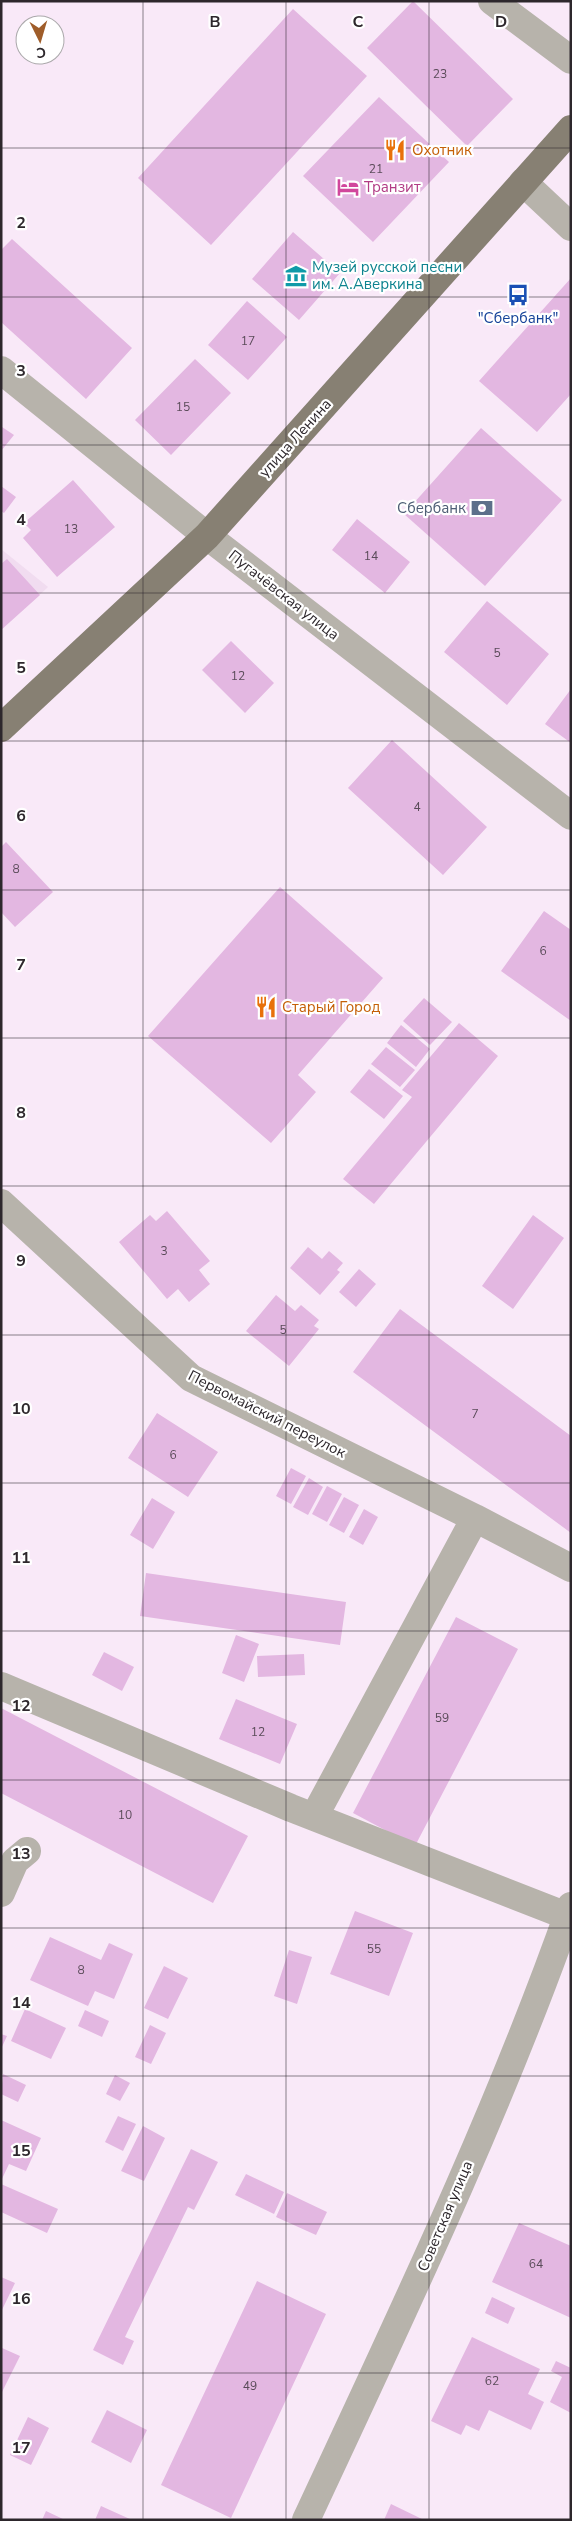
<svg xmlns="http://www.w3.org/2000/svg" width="572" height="2521" font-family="'Nunito Sans',sans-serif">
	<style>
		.built { fill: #f1dcf0 }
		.building { fill: #e3b7e1 }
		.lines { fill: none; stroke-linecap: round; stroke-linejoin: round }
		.minor { stroke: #b7b3ab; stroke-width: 28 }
		.major { stroke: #878073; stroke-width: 28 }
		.grid { fill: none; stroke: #2d272c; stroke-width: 1; stroke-opacity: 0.55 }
		.labels { text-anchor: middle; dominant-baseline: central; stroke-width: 4.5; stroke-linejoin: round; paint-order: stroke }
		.number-label { font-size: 12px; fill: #5a4b59 }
		.food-label { font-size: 15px; fill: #c56008; stroke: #fff; text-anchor: start }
		.hotel-label { font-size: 15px; fill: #b23c85; stroke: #fff; text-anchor: start }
		.culture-label { font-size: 15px; fill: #0d838f; stroke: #fff; text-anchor: start }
		.transit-label { font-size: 15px; fill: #164399; stroke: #fff }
		.street-label { font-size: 15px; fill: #2d272c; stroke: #fff }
		.service-label { font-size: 15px; fill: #4e5e75; stroke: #fff; text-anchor: end }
		.grid-label { font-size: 16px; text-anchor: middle; font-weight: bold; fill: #2d272c; stroke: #fff; stroke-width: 4.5; stroke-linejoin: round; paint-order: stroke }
	</style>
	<rect width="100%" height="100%" fill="#f9e9f8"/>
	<path class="built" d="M1,549l47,38 -47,43z"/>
	<path class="building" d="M413,1l100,98 -46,47 -100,-98z
		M293,9l74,67 -156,169 -73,-67z
		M379,97l70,65 -76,80 -70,-66z
		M293,232l47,41 -41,47 -47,-41z
		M12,239l120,109 -46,51 -85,-77v-72z
		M571,278v116l-34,38 -58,-51z
		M247,301l40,36 -39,43 -40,-35z
		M195,359l36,34 -60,62 -36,-35z
		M2,427l12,8 -13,16v-23z
		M481,428l81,72 -77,86 -81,-72z
		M73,480l42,47 -58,50 -34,-39 8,-8 -7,-7z
		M1,486l15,11 -12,16 -3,-2z
		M357,519l53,43 -25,31 -53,-43z
		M7,559l33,36 -39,35v-66z
		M487,601l62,53 -42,51 -63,-53z
		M231,641l43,42 -29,30 -43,-43z
		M571,689v54l-26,-19z
		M392,740l95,87 -44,48 -95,-87z
		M6,842l47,50 -38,35 -14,-15v-65z
		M280,887l103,91 -85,97 18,17 -45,51 -123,-107z
		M544,911l27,19v91l-70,-50z
		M424,998l28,24 -22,23 -27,-24z
		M459,1023l39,33 -124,148 -31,-25 69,-82 -10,-7z
		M401,1025l29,24 -14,18 -29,-24z
		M386,1047l29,23 -15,17 -29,-23z
		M369,1069l34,27 -19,23 -34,-27z
		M167,1211l43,50 -11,9 11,14 -21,18 -11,-13 -11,10 -48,-57 31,-27 6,6z
		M533,1215l31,23 -51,71 -31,-23z
		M308,1247l14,12 7,-8 14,12 -6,7 3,2 -20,23 -30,-27z
		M359,1269l17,15 -20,23 -17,-15z
		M276,1295l19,16 6,-6 18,15 -5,6 5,3 -30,37 -43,-35z
		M400,1309l171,127v97l-218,-161z
		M157,1413l61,39 -30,45 -60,-39z
		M291,1468l15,8 -15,28 -15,-8z
		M309,1478l14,9 -15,28 -15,-8z
		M327,1486l15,8 -15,28 -15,-8z
		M344,1497l15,8 -15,28 -15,-8z
		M152,1498l23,14 -22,37 -23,-14z
		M364,1509l14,8 -15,28 -14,-8z
		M146,1573l200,29 -6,43 -200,-29z
		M456,1617l62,32 -103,197 -62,-33z
		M236,1635l23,9 -15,38 -22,-9z
		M104,1652l30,15 -12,24 -30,-16z
		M304,1654l1,21 -47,2 -1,-21z
		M236,1699l61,25 -17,40 -61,-25z
		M1,1708l247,128 -35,67 -212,-110z
		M355,1911l58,22 -24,63 -59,-22z
		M50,1937l51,23 8,-17 24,11 -19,45 -19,-8 -7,15 -58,-26z
		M289,1950l23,7 -15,47 -23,-8z
		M164,1966l24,12 -20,41 -24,-11z
		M25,2009l41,19 -15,31 -40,-18z
		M85,2010l24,11 -7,16 -24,-11z
		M150,2025l16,8 -15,31 -16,-7z
		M1,2034l6,2 -6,13z
		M3,2074l23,11 -8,17 -17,-8z
		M115,2075l15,8 -10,18 -14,-7z
		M118,2116l18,8 -13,27 -18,-9z
		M1,2120l40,18 -15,33 -17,-7 -8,17z
		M143,2126l22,12 -21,43 -23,-10z
		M191,2149l27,13 -24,48 -6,-3 -63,130 9,4 -11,24 -30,-15z
		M246,2174l38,18 -10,22 -39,-19z
		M1,2184l57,25 -11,24 -46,-21z
		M287,2193l40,19 -11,23 -40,-18z
		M519,2223l52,23v72l-79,-36z
		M1,2277l14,6 -14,29z
		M257,2281l69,33 -95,204 -70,-33z
		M492,2297l23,11 -7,16 -23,-11z
		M472,2337l68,32 -12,25 16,8 -13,28 -42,-20 -10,21 -13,-6 -5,10 -30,-14z
		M2,2348l18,8 -19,38v-44z
		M556,2361l15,7v45l-21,-11 12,-25 -11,-6z
		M107,2410l40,20 -16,33 -40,-21z
		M28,2417l21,11 -18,37 -21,-10z
		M391,2504l33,16h-40z
		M101,2506l31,14h-37z
		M46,2511l19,9h-23z"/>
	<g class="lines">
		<path class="minor" d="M492,1l79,59
			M523,182l48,45
			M1,370l206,166 364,280
			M1,1203l190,175 284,140 96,50
			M1,1686l290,122 276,108
			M314,1817l161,-299
			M1,1893l14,-32 12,-10
			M306,2520c94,-202 191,-404 265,-614"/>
		<path class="major" d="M1,728l206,-192 364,-407"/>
	</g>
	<path class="grid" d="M143,1v2519M286,1v2519M429,1v2519M1,148h570M1,297h570M1,445h570M1,593h570M1,741h570M1,890h570M1,1038h570M1,1186h570M1,1335h570M1,1483h570M1,1631h570M1,1780h570M1,1928h570M1,2076h570M1,2224h570M1,2373h570"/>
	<defs>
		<g id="restaurant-bare" transform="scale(1.725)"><path d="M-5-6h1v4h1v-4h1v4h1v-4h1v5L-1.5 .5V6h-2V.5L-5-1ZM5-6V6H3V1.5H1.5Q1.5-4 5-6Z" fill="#e8710a" stroke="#fff" stroke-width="2.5" paint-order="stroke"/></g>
		<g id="hotel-bare" transform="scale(1.725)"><path d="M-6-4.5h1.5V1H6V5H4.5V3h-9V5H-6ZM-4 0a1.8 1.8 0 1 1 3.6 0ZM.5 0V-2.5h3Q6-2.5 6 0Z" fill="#d1479c" stroke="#fff" stroke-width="2.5" paint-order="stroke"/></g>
		<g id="museum-bare" transform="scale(1.725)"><path d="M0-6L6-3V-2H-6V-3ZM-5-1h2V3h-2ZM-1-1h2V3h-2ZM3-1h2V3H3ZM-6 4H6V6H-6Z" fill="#0f9aa8" stroke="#fff" stroke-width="2.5" paint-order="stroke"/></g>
		<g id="bus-bare" transform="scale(1.725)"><path d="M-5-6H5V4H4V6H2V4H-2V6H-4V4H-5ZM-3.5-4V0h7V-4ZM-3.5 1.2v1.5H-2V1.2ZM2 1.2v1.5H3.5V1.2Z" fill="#1a4fb4" stroke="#fff" stroke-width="2.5" paint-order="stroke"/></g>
		<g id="bank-bare" transform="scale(1.725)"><path d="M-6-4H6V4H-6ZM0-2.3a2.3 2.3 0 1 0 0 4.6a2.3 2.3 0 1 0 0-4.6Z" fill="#5c6f8a" stroke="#fff" stroke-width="2.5" paint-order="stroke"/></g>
	</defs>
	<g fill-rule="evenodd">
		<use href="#restaurant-bare" x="395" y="150"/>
		<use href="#hotel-bare" x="348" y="187"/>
		<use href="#museum-bare" x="296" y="276"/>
		<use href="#bus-bare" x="518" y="295"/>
		<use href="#bank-bare" x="482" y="508"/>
		<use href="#restaurant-bare" x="266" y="1007"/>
	</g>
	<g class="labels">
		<g class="number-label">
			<text x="440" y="74">23</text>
			<text x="376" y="169">21</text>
			<text x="248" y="341">17</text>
			<text x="183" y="407">15</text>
			<text x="71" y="529">13</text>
			<text x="371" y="556">14</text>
			<text x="497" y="653">5</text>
			<text x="238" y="676">12</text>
			<text x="417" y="807">4</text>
			<text x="16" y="869">8</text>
			<text x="543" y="951">6</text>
			<text x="164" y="1251">3</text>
			<text x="283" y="1330">5</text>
			<text x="475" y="1414">7</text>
			<text x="173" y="1455">6</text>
			<text x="442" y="1718">59</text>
			<text x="258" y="1732">12</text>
			<text x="125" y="1815">10</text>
			<text x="374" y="1949">55</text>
			<text x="81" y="1970">8</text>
			<text x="536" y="2264">64</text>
			<text x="492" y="2381">62</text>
			<text x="250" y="2386">49</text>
		</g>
		<g class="food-label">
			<text x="412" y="150">Охотник</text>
			<text x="282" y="1007">Старый Город</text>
		</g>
		<g class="hotel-label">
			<text x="364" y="187">Транзит</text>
		</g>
		<g class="culture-label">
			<text x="312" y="267">Музей русской песни<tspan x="312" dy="17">им. А.Аверкина</tspan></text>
		</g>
		<g class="transit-label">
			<text x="518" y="318">"Сбербанк"</text>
		</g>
		<g class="street-label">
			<text transform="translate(295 438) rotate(-48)">улица Ленина</text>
			<text transform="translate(284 595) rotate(38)">Пугачёвская улица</text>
			<text transform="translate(267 1414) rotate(27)">Первомайский переулок</text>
			<text transform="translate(445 2216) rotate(-67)">Советская улица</text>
		</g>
		<g class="service-label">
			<text x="466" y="508">Сбербанк</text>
		</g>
	</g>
	<g class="grid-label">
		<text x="215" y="27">B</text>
		<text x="358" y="27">C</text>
		<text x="501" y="27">D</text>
		<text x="21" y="228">2</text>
		<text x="21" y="376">3</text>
		<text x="21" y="525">4</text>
		<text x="21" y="673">5</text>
		<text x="21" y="821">6</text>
		<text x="21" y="970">7</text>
		<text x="21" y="1118">8</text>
		<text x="21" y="1266">9</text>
		<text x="21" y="1414">10</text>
		<text x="21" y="1563">11</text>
		<text x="21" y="1711">12</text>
		<text x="21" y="1859">13</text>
		<text x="21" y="2008">14</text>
		<text x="21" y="2156">15</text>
		<text x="21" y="2304">16</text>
		<text x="21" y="2453">17</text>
	</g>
	<rect width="572" height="2521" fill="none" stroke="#2d272c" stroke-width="5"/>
	<g transform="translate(40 40) rotate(175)"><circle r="24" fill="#ffffff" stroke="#aba9ab"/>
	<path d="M0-4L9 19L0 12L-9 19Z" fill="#9f5d2a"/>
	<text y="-8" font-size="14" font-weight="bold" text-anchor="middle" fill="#2d272c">С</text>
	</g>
</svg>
